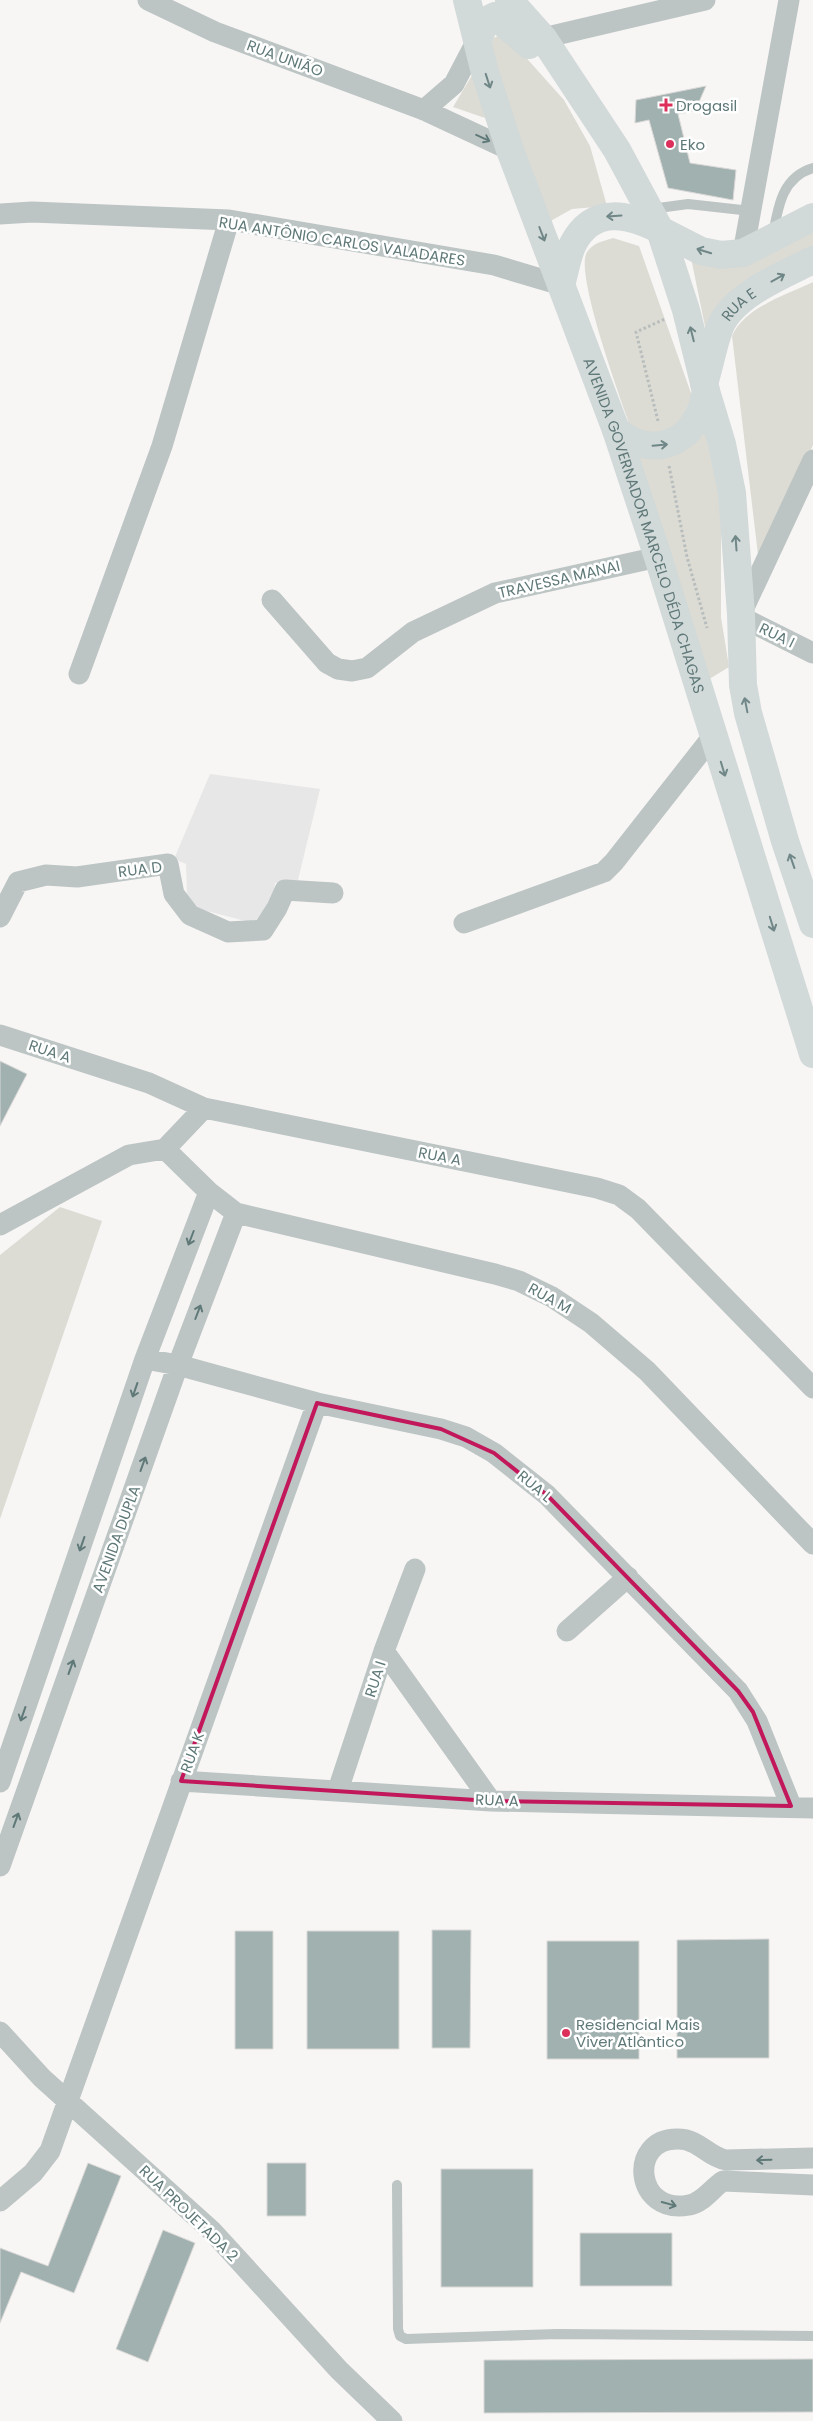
<svg xmlns="http://www.w3.org/2000/svg" width="813" height="2421" font-family="Poppins,sans-serif">
	<style>
		.built { fill: #e6e7e6 }
		.green { fill: #dcdcd4 }
		.building { fill: #a1b1b0; stroke: #d9d8d7 }
		.lines { fill: none; stroke-linecap: round; stroke-linejoin: round }
		.path { stroke: #b7bdbd; stroke-width: 3; stroke-dasharray: 2.5 2.5; stroke-linecap: butt }
		.lane { stroke: #bcc5c4; stroke-width: 10 }
		.street { stroke: #bcc5c4; stroke-width: 21 }
		.secondary { stroke: #d2d9d9; stroke-width: 28 }
		.primary { stroke: #d2d9d9; stroke-width: 28 }
		.oneway { stroke: #708787 }
		.oneway2 { stroke: #5f7978 }
		.marked { fill: none; stroke: #c2185b; stroke-width: 4; stroke-linejoin: round }
		.poi-dot { fill: #dc305b; stroke: #fff; stroke-width: 2 }
		.labels { text-anchor: middle; dominant-baseline: central; stroke-width: 5; stroke-linejoin: round; paint-order: stroke }
		.street-label { font-size: 15px; fill: #5f7978; stroke: #fff }
		.poi-label { font-size: 15px; fill: #5f7978; stroke: #fff; text-anchor: start }
	</style>
	<rect width="100%" height="100%" fill="#f8f6f5"/>
	<path class="built" d="M210,774l110,15 -22,91 -23,3 -3,19 -7,16 -12,5 -50,-13 -9,-5 -7,-11 -1,-30 -12,-5z"/>
	<path class="green" d="M501,35l11,7 52,58 26,46 17,60 -35,3 -25,14 -60,-176 6,-9z
		M474,72l11,46 -32,-11z
		M813,226v26l-76,40 -27,59 -20,-98z
		M613,238l26,8 53,150 -15,33 -22,11 -25,-14c-9,-26 -56,-154 -43,-174 7,-10 15,-10 26,-14z
		M813,282v163l-54,118 -27,-227c13,-29 54,-41 81,-54z
		M703,422l18,80v115l8,50 -23,14 -69,-226z
		M60,1207l42,14 -102,298v-264z"/>
	<path class="building" d="M706,86l-11,25 -17,3 12,49 46,7 -3,30 -65,-12 -19,-68 -14,3 1,-23z
		M0,1061l27,13 -27,52z
		M432,1930h39l-1,118h-38z
		M235,1931h38v118h-38z
		M307,1931h92v118h-92z
		M769,1939v119h-92v-118z
		M547,1941h92v118h-92z
		M88,2163l33,13 -47,117 -53,-21 -21,51v-75l48,18z
		M267,2163h39v53h-39z
		M441,2169h92v118h-92z
		M163,2230l32,13 -47,119 -32,-13z
		M580,2233h92v53h-92z
		M813,2359v53l-329,1v-53z"/>
	<g class="lines">
		<path class="path" d="M658,421l-22,-89 29,-13
			M669,466l18,91 20,71"/>
		<path class="lane" d="M651,209l37,-5 63,7
			M773,235c5,-28 9,-58 40,-67
			M397,2185l1,144 2,7 6,3 151,-5 256,2"/>
		<path class="street" d="M148,0l67,32 209,78 86,40
			M543,38l162,-38
			M424,110l30,-26 23,-44
			M0,214l32,-2 197,8 265,45 67,20
			M743,253l46,-253
			M272,600l55,63 11,6 14,2 15,-3 46,-36 82,-39 163,-36
			M741,614l72,-154
			M741,617l72,36
			M79,674l83,-228 67,-226
			M0,917l18,-35 28,-7 31,2 91,-13 6,30 16,21 38,17 35,-2 14,-22 8,-18 48,3
			M464,923l140,-51 10,-10 99,-126
			M0,1035l149,48 55,25 393,80 22,7 19,14 175,179
			M165,1149l39,-41
			M0,1225l129,-70 36,-6 44,43 27,21 259,61 24,7 33,16 39,26 56,48 166,173
			M145,1359l33,6 139,38 124,26 25,8 28,16 53,42 191,196 19,30 34,85
			M567,1631l61,-54
			M384,1651l107,150
			M181,1781l310,20 322,7
			M0,1782l145,-423 64,-167
			M338,1790l46,-139 31,-82
			M0,1866l178,-501 58,-152
			M0,2032l42,46 170,153 127,139 53,51
			M813,2158l-87,2c-18,-3 -27,-21 -48,-21 -51,-1 -43,77 11,66 14,-2 23,-17 34,-24l90,4
			M0,2201l33,-28 17,-22 267,-748"/>
		<g class="secondary">
			<path d="M660,230l41,21 20,4 22,-2 70,-36"/>
			<path id="s1" d="M704,384c6,-19 9,-39 16,-57 13,-32 63,-52 93,-67"/>
		</g>
		<g class="primary">
			<path id="s2" d="M467,0l17,69 26,81 106,280 42,127 155,497"/>
			<path d="M509,0l34,38 74,112 43,80 26,80 20,81 16,53 10,49 9,121 2,71 5,28 37,128 28,83"/>
			<path d="M477,40l10,-20 8,-4 34,29"/>
			<path d="M561,285c4,-13 6,-29 12,-41 20,-39 56,-30 87,-14"/>
			<path d="M616,430c28,25 67,20 83,-16 4,-7 5,-16 7,-23"/>
		</g>
	</g>
	<defs><path id="oneway-shaft" d="M-6 0H5M1.5-3L5.5 0L1.5 3" fill="none" stroke-width="1.6" stroke-linecap="round" stroke-linejoin="round" transform="scale(1.25)"/></defs>
	<g class="oneway">
		<use href="#oneway-shaft" transform="translate(488 81) rotate(72)"/>
		<use href="#oneway-shaft" transform="translate(614 216) rotate(176)"/>
		<use href="#oneway-shaft" transform="translate(542 234) rotate(69)"/>
		<use href="#oneway-shaft" transform="translate(704 251) rotate(-163)"/>
		<use href="#oneway-shaft" transform="translate(778 278) rotate(-29)"/>
		<use href="#oneway-shaft" transform="translate(692 334) rotate(-104)"/>
		<use href="#oneway-shaft" transform="translate(660 445) rotate(-5)"/>
		<use href="#oneway-shaft" transform="translate(736 543) rotate(-94)"/>
		<use href="#oneway-shaft" transform="translate(746 705) rotate(-101)"/>
		<use href="#oneway-shaft" transform="translate(723 769) rotate(73)"/>
		<use href="#oneway-shaft" transform="translate(792 861) rotate(-109)"/>
		<use href="#oneway-shaft" transform="translate(772 924) rotate(73)"/>
	</g>
	<g class="oneway2">
		<use href="#oneway-shaft" transform="translate(483 138) rotate(25)"/>
		<use href="#oneway-shaft" transform="translate(191 1238) rotate(111)"/>
		<use href="#oneway-shaft" transform="translate(198 1312) rotate(-69)"/>
		<use href="#oneway-shaft" transform="translate(135 1390) rotate(109)"/>
		<use href="#oneway-shaft" transform="translate(143 1464) rotate(-70)"/>
		<use href="#oneway-shaft" transform="translate(82 1544) rotate(109)"/>
		<use href="#oneway-shaft" transform="translate(71 1667) rotate(-70)"/>
		<use href="#oneway-shaft" transform="translate(23 1714) rotate(109)"/>
		<use href="#oneway-shaft" transform="translate(16 1820) rotate(-70)"/>
		<use href="#oneway-shaft" transform="translate(764 2160) rotate(178)"/>
		<use href="#oneway-shaft" transform="translate(669 2204) rotate(15)"/>
	</g>
	<path class="marked" d="M317,1403l124,26 53,24 53,42 191,196 15,21 38,94 -300,-5 -310,-20z"/>
	<g class="poi-dot">
		<path d="M663.5 97.5h5v5h5v5h-5v5h-5v-5h-5v-5h5z"/>
		<circle cx="670" cy="144" r="5"/>
		<circle cx="566" cy="2033" r="5"/>
	</g>
	<g class="labels">
		<g class="street-label">
			<text transform="translate(285 58) rotate(20)">RUA UNIÃO</text>
			<text transform="translate(342 241) rotate(9)">RUA ANTÔNIO CARLOS VALADARES</text>
			<text stroke="none"><textPath href="#s1" startOffset="89">RUA E</textPath></text>
			<text stroke="none"><textPath href="#s2" startOffset="555">AVENIDA GOVERNADOR MARCELO DÉDA CHAGAS</textPath></text>
			<text transform="translate(559 579) rotate(-13)">TRAVESSA MANAI</text>
			<text transform="translate(777 635) rotate(26)">RUA I</text>
			<text transform="translate(140 869) rotate(-7)">RUA D</text>
			<text transform="translate(50 1051) rotate(18)">RUA A</text>
			<text transform="translate(440 1156) rotate(11)">RUA A</text>
			<text transform="translate(550 1298) rotate(29)">RUA M</text>
			<text transform="translate(535 1486) rotate(40)">RUA L</text>
			<text transform="translate(116 1539) rotate(-70)">AVENIDA DUPLA</text>
			<text transform="translate(375 1679) rotate(-72)">RUA I</text>
			<text transform="translate(192 1752) rotate(-70)">RUA K</text>
			<text transform="translate(497 1800) rotate(2)">RUA A</text>
			<text transform="translate(189 2213) rotate(44)">RUA PROJETADA 2</text>
		</g>
		<g class="poi-label">
			<text x="676" y="105">Drogasil</text>
			<text x="680" y="144">Eko</text>
			<text x="576" y="2024">Residencial Mais<tspan x="576" dy="17">Viver Atlântico</tspan></text>
		</g>
	</g>
</svg>
